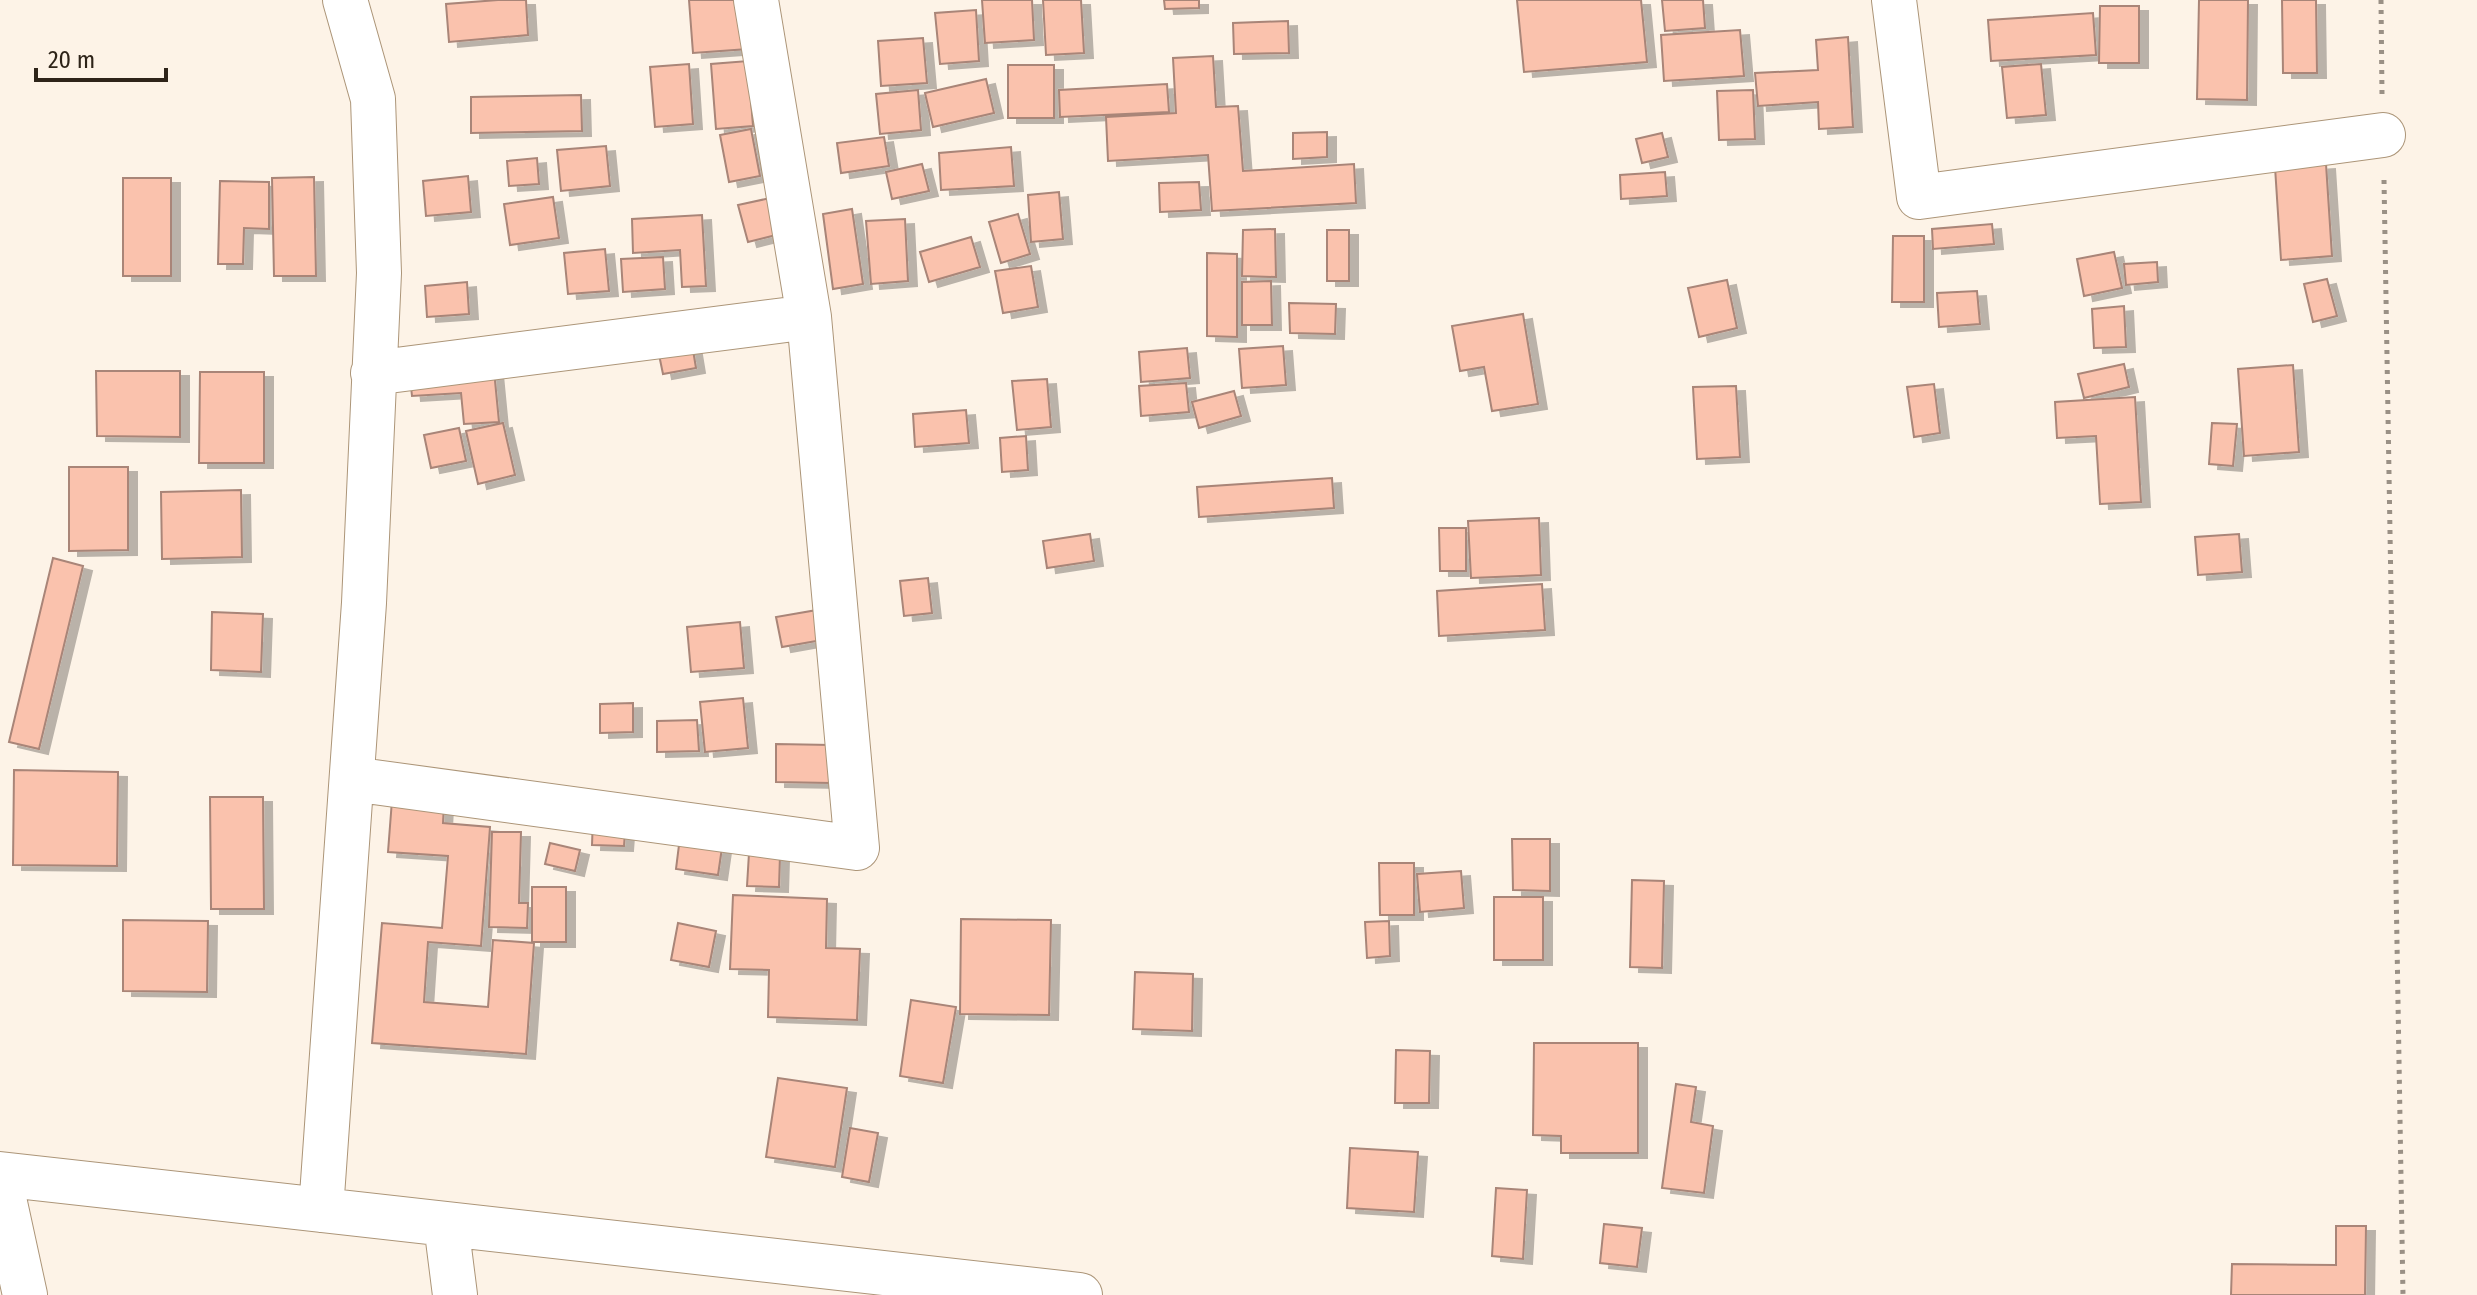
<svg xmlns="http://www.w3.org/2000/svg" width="2477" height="1295" font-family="'Fira Sans Condensed',sans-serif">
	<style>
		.building { fill: #fac2ad; stroke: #a98578; stroke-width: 2; filter: url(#shadow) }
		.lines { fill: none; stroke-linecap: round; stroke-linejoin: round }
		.minor-casing { stroke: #ac9578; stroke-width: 46 }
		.path { stroke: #9a9085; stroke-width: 5; stroke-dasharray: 4 6; stroke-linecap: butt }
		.minor { stroke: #fff; stroke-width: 44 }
	</style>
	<defs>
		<filter id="shadow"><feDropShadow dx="9" dy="5" stdDeviation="0" flood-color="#0004"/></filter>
	</defs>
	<rect width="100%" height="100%" fill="#fdf3e7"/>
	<path class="building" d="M498,0h28l2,35 -79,7 -3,-38z
		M689,0h55l4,49 -55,4z
		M982,0h50l2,40 -49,3z
		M1043,0h38l3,53 -38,2z
		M1164,0h35v8l-34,1z
		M1517,0h124l6,62 -123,10z
		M1662,0h41l2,28 -40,3z
		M2199,0h49l-1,100 -50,-1z
		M2282,0h34l1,73h-34z
		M2100,6h39v57h-40z
		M976,10l3,51 -39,3 -5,-51z
		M2093,13l3,42 -105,6 -3,-41z
		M1288,21l1,32 -55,1 -1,-31z
		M1740,30l4,46 -80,5 -3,-46z
		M1848,37l5,90 -34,2 -1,-27 -60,4 -3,-33 63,-3 -2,-30z
		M923,38l4,45 -46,3 -3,-45z
		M1213,56l3,51 22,-1 5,65 111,-7 2,39 -144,8 -4,-56 -100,6 -2,-44 70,-4 -3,-55z
		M748,61l5,65 -37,3 -5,-65z
		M689,64l4,60 -38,3 -5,-60z
		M2041,64l5,51 -39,3 -5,-51z
		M1008,65h46v53h-46z
		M986,79l8,34 -61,14 -8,-34z
		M1167,84l2,28 -109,5 -1,-27z
		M918,90l3,40 -41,4 -4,-40z
		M1753,90l2,49 -36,1 -2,-49z
		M581,95l1,36 -111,2v-36z
		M751,129l9,47 -31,6 -9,-47z
		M1327,132v25l-34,2v-26z
		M1662,133l6,24 -26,6 -6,-24z
		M884,137l5,29 -48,7 -4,-30z
		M606,146l4,40 -49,5 -4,-41z
		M1011,147l3,39 -73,4 -2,-37z
		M537,158l2,26 -30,2 -2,-25z
		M922,164l7,27 -37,8 -6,-27z
		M2326,164l6,92 -51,4 -6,-93z
		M1665,172l2,24 -46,3 -1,-24z
		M468,176l3,36 -45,4 -3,-35z
		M314,177l2,99h-42l-2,-98z
		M123,178h48v98h-48z
		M220,181l49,1v47l-25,-1 -1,36h-25z
		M1199,182l2,28 -41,2 -1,-29z
		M1059,192l4,47 -32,3 -3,-47z
		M553,197l6,41 -49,7 -6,-41z
		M775,197l9,36 -36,9 -10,-37z
		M852,209l11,75 -30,5 -10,-75z
		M1018,214l12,40 -29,9 -12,-41z
		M702,215l4,71 -24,1 -2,-37 -47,3 -1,-34z
		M905,219l3,62 -37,3 -5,-63z
		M1992,224l2,20 -61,5 -1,-20z
		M1275,229l1,48 -34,-1 1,-46z
		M1327,230h22v51h-22z
		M1893,236h31v66h-32z
		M971,237l9,30 -51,15 -9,-30z
		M605,249l4,42 -41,3 -4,-41z
		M2114,252l8,36 -38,8 -7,-37z
		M1207,253l30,1v83l-30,-1z
		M663,257l2,32 -42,3 -2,-33z
		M2157,262l1,20 -32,3 -2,-21z
		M1031,266l7,41 -35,6 -8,-42z
		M2327,279l10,37 -24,6 -9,-38z
		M1727,280l10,48 -38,9 -11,-49z
		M1271,281l1,44h-30v-43z
		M467,282l2,32 -42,3 -2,-31z
		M1977,291l3,33 -41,3 -2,-34z
		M1289,303l47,1 -1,30 -45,-1z
		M2124,306l2,41 -32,1 -2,-39z
		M1523,314l15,90 -46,7 -8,-44 -24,4 -8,-45z
		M691,338l5,30 -33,6 -6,-29z
		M1283,346l3,39 -44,3 -3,-39z
		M1187,348l3,30 -49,4 -2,-30z
		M492,350l7,72 -35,2 -3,-31 -49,3 -4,-38z
		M2124,364l5,23 -45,11 -6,-24z
		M2293,365l6,87 -55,4 -6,-87z
		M96,371h84v66l-83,-1z
		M200,372h64v91h-65z
		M1047,379l4,48 -34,3 -5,-49z
		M1186,383l3,29 -48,4 -2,-30z
		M1934,384l6,49 -26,4 -7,-50z
		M1736,386l4,71 -43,2 -4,-72z
		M1234,391l7,25 -42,12 -7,-26z
		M2135,397l6,105 -41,2 -4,-68 -39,2 -2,-36z
		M966,410l3,33 -54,4 -2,-33z
		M503,423l12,52 -37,9 -12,-53z
		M2212,423l25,1 -4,42 -24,-2z
		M459,428l7,33 -35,7 -7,-33z
		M1026,436l2,34 -26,2 -2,-34z
		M69,467h59v83l-59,1z
		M1332,478l2,30 -135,9 -2,-30z
		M241,490l1,67 -80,2 -1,-67z
		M1539,518l2,57 -70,3 -3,-57z
		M1439,528h27v43h-26z
		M1090,534l4,27 -47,7 -4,-27z
		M2239,534l3,38 -44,3 -3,-38z
		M53,558l30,8 -44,183 -30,-7z
		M928,578l4,35 -28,3 -4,-35z
		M1542,584l3,46 -106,6 -2,-45z
		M817,610l5,30 -40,7 -6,-30z
		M212,612l51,2 -2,58 -50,-2z
		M740,622l4,46 -53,4 -4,-45z
		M743,698l5,50 -43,4 -5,-50z
		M633,703v29l-33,1v-29z
		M697,720l2,31 -42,1v-31z
		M776,744l55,1v38l-55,-1z
		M14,770l104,2 -1,94 -104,-1z
		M210,797h53l1,112h-53z
		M392,800l52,4 -1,19 47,4 -9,119 -53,-4 -4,60 64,5 5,-67 41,3 -8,111 -154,-11 10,-120 60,5 6,-72 -60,-4z
		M593,817l33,1 -2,28 -32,-1z
		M681,829l43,5 -6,41 -42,-6z
		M492,832h29l-2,71h9l-1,25 -38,-1z
		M1512,839h38v52l-37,-1z
		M550,843l30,7 -5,21 -30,-7z
		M749,853l31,2 -1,32 -32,-1z
		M1379,863h35v52h-34z
		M1461,871l3,37 -44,4 -3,-38z
		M1632,880l32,1 -2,87 -32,-1z
		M532,887h34v55h-34z
		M733,895l94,4 -1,49 34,1 -3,71 -89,-3 1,-47 -39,-1z
		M1494,897h49v63h-49z
		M961,919l90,1 -2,95 -89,-1z
		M123,920l85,1 -1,71 -84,-1z
		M1389,921l1,35 -23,2 -2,-36z
		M678,923l38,8 -7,36 -38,-7z
		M1135,972l58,2 -1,57 -59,-2z
		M911,1000l45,7 -13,76 -43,-7z
		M1534,1043h104v110h-77v-17l-28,-1z
		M1396,1050l34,1 -1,52h-34z
		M778,1078l69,10 -12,79 -69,-10z
		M1676,1084l20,3 -5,35 22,4 -9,67 -42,-5z
		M850,1128l28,5 -9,49 -27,-5z
		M1350,1148l68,4 -4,60 -67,-4z
		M1496,1188l31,2 -4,69 -31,-3z
		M1604,1224l38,4 -5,39 -37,-4z
		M2336,1226h30l-1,69h-134l1,-31 104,1z"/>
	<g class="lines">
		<g class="minor-casing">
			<path id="minor" d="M1894,0l25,197 464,-62
				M373,373l436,-56
				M352,779l505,69 -48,-531 -53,-317
				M0,1174l1080,121
				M0,1180l25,115
				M321,1210l43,-607 15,-330 -6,-174 -28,-99
				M446,1224l9,71"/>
		</g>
		<path class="path" d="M2381,0l1,94
			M2384,180l19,1115"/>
		<use href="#minor" class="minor"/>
	</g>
	<path d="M36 68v12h130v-12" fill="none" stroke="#2e2419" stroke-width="4"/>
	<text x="48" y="68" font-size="24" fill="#2e2419" stroke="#fdf3e7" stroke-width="6" paint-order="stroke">20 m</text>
</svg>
